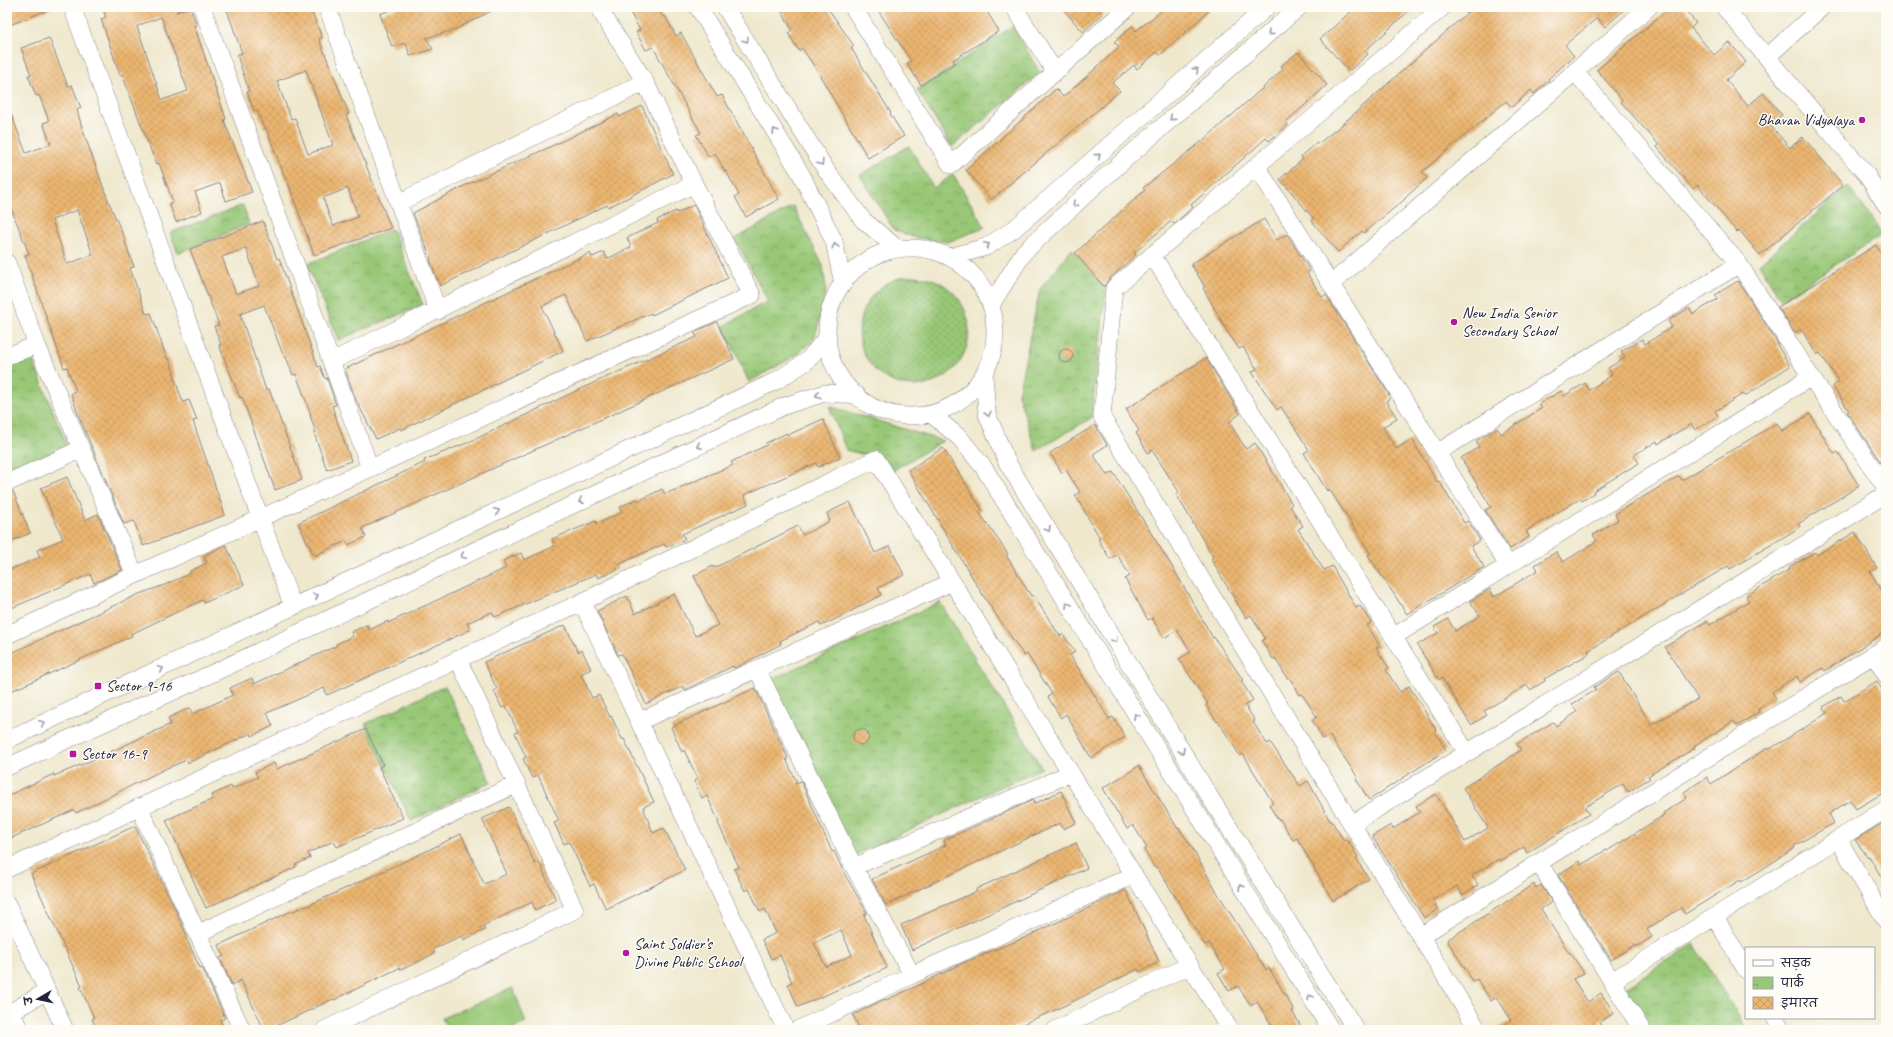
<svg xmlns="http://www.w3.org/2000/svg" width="1893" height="1037" font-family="Caveat,'Playpen Sans Deva',sans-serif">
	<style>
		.park { fill: url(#park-crowns); stroke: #5d7458 }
		.garden { fill: url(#garden-dots); stroke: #5d7458 }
		.pitch { fill: #98c776; stroke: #5d7458 }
		.building { fill: url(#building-cross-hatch); fill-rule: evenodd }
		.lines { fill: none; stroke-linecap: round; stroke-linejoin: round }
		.minor-casing { stroke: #888584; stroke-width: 18 }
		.minor { stroke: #fff; stroke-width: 17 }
		.oneway { stroke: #9c9ca7 }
		.poi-dot { fill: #b5179e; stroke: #fdfcf7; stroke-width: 1.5 }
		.labels { text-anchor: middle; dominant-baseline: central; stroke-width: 3; stroke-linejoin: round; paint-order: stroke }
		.poi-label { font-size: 16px; fill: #22223b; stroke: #fdfcf7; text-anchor: start }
	</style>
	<defs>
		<pattern id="park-crowns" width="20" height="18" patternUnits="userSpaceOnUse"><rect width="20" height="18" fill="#98c776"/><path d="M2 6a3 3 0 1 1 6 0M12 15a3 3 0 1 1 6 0" fill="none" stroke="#7ca162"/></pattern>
		<pattern id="garden-dots" width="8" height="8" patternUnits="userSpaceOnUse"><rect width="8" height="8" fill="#98c776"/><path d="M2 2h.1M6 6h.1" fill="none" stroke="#7ca162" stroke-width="1.8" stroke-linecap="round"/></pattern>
		<pattern id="building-cross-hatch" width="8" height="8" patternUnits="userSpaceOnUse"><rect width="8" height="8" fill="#ebb570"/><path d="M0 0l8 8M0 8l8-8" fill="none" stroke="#c99b62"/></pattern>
	</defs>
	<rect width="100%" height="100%" fill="#fdfcf7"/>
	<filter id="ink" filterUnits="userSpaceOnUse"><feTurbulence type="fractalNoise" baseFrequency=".025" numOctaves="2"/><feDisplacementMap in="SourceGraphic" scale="8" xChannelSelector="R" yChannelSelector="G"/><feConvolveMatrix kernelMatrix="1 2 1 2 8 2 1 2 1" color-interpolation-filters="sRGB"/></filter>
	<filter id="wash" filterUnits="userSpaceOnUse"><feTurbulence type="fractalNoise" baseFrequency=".012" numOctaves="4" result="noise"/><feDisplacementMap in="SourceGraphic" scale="16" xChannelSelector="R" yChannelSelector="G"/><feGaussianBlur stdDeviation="0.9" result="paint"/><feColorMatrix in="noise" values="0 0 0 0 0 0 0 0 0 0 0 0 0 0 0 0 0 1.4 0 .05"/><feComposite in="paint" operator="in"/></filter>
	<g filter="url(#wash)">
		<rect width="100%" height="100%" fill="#efe8cd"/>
		<path class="park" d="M1013,26l27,47 -88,74 -35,-57z
			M909,146l25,42 19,-14 32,53 -37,15 -32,-4 -22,-8 -34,-55z
			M1848,186l35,48 -102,66 -22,-36z
			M243,205l6,19 -71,29 -8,-20z
			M793,206l30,60 3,23 -6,30 -6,20 -14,14 -51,29 -26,-56 45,-25 -33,-62z
			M392,229l31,76 -85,35 -31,-76z
			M1072,249l34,41 -15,128 -55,33 -18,-57 22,-105z
			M31,356l37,92 -61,25v-109z
			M829,406l114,35 -51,30 -12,-12 -34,-9z
			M940,602l102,166 -189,88 -83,-176z
			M445,686l46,96 -80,39 -46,-97z
			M1694,944l53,86h-101l-25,-40z"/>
		<path class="garden" d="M859 331a55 55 0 1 1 110 0a55 55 0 1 1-110 0Z"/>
		<path class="pitch" d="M513,988l13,35 -17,7h-61l-6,-12z"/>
		<g id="blocks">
			<path class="building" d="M7,7h46v1l-46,18z
				M102,7h81l-7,5 14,-5 7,18h-3l32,94 -2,1 28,72 -26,9 -6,-18 -25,9 7,20 -26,10 -7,-19 4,-1 -14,-39 -3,1 -34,-90 -2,1 -19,-56 5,-2zM161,17l27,74 -26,9 -25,-74z
				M226,7h84l12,31 -3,1 30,75 -3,1 45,113 -77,27 -27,-75h-1l-20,-52h-2l-7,-18 -3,1 -7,-19 2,-1 -12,-36 5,-2zM306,70l27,75 -25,9 -13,-36 -4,1 -14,-38zM348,188l10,29 -25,9 -10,-28z
				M398,7h101l-45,23 -28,8 7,11 -23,7 -4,-13 -14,4 -12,-33z
				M627,7h30l6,10 2,-1 11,20 5,-3 36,64 5,-2 57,104 -33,18 -11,-20 4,-2 -13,-24 -1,1 -10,-19 -6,4 -13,-22 5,-2 -48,-86 -7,3 -10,-18 4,-2z
				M790,7h37l27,39 -3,2 40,65 -1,1 14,22 -36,22 -52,-89 -14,-21 -3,3 -11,-18 4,-3 -10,-18z
				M876,7h108l15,24 -46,29 2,3 -34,22 -14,-21 4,-3z
				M1061,7h35l7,7 -20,18z
				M1166,7h47l-53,48 -3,-3 -20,17 -3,-4 -22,18 8,8 -129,109 -25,-30 90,-81 7,8 21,-18 35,-32 -5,-5 18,-16 4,5z
				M1356,7h57l-48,44 3,3 -19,17 -29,-32z
				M1474,7h153l-22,20 -8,-9 -32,27 9,11 -26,23 1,1 -15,14 -3,-4 -19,17 -6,-6 -84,71 5,6 -22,20v1l-41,34 -2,-2 -24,21 -26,-31 2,-2 -34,-40 23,-20 -2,-3 16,-14 1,2 27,-22z
				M1670,7h13l13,16 -5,5 23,27 15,-13 17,20 -20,18 22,26 15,-13 19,22 -12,10 20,23 13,-11 40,48 -83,70 -21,-25 -2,2 -40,-47 -4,4 -36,-42 2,-2 -38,-43 1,-2 -25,-30z
				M49,38l19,48 4,-1 9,23 -4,2 6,21 25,69 18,42h-1l9,25 -4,1 16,46 5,-1 16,46 2,-1 6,18 -1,1 9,25 6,-2 8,20 -4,1 32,94 -82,31 -9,-25 -10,3 -46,-110 -7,-21 5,-2 -9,-24 -3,1 -8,-23 -31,-90 4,-1 -22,-56v-92h1l18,47 25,-9 -8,-21 6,-2 -10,-26 -3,1 -8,-21h3l-10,-27zM77,210l16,45 -26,9 -15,-44z
				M1298,52l29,33 -41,37 2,3 -19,16 -3,-3 -75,67 2,2 -19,17 -3,-3 -37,32 2,2 -28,25 -4,7 -29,-34 70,-63 -2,-2 63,-50 59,-52 18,-17 -2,-3z
				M642,106l31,68 -46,24 -19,9 -1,-2 -167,81 -10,-26 1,-1 -18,-46 53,-28 88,-40 64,-31 1,3z
				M694,205l34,73 -76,37 -1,-2 -64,28 -21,-46 -24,11 21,45 -162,79 -1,-2 -24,11 -21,-41 -10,-29 245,-116 2,4 12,-5 3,7 24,-12 -4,-9 31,-15 -1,-3 19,-9 1,2z
				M1264,219l13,21 10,-6 23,37 -3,2 15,24 4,-2 62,98 2,5 -4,3 11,17 -14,9 13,22 16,-10 25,43 2,-1 25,42 4,-2 12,19 -9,6 13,21 -77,47 -39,-59 2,-2 -13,-21 -28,-43 -2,2 -23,-38 5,-3 -14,-22 -14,-21 -4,3 -25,-38 5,-3 -14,-22 -4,2 -12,-18 -24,-43 2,-1 -14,-23z
				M263,221l14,38 2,-1 39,109 2,-1 5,13 2,-1 9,27 -4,1 19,55 -24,9 -13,-37h2l-6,-18h1l-15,-41 -3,1 -7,-18h-2l-20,-52 -24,9 26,76 3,-1 33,91 -27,10 -33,-93 -2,1 -21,-53h2l-7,-19 5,-1 -29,-76zM246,248l13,38 -23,8 -14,-37z
				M1876,245l10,16v209l-39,-58 2,-1 -16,-25 6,-4 -19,-29 -3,2 -16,-26 -6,4 -17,-26z
				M1738,281l40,63 -1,1 13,21 -45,30 -2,-2 -28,17 3,5 -23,14 -4,-6 -33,20 -1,-3 -23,14 5,8 -46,28 1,2 -12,8 -2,-2 -54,32 3,6 -19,12 -25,-39 6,-3 -30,-49 18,-11 -3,-6 21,-13 4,6 41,-26 -3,-4 22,-13 3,5 21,-13 4,7 23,-15 -4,-7 17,-10 -4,-6 21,-13 3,5 27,-17 -4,-6 21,-13 4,6 25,-15 -3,-4z
				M717,322l17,37 -372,169 4,9 -18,8 -2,-4 -32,15 -16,-33 127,-61 -1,-2 43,-17 113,-54 117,-52 -3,-5z
				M1059 356a7 7 0 1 1 14 0a7 7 0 1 1-14 0Z
				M1206,358l34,56 -11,8 17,27 9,-6 37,61 -2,2 13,20 -5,3 26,41 8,-4 24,42 4,-2 11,17 -4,2 13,21 -4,2 13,20 -3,2 14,22 9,-6 28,45 -2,1 11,18 -77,50 -13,-21 2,-1 -29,-43 -6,4 -11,-19 5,-3 -15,-23 -2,1 -11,-18 -2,1 -12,-20 -2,1 -11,-18 3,-3 -14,-23 -5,3 -12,-20 -23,-39 2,-2 -37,-63 3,-2 -27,-42 -4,3 -12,-20 3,-2 -13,-22z
				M1810,414l24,40 4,-2 21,34 -61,38 2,3 -31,19 -39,23 -2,-3 -101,61 -39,24 1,3 -45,25 1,2 -15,9 -3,-5 -43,26 3,4 -16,10 -29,-47 -3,2 -22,-35 21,-12 -4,-6 14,-8 7,12 25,-15 -10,-15 20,-12 4,8 44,-27 -3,-5 21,-13 7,10 34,-21 -4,-6 25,-15 -3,-6 21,-13 43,-25 3,4 95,-57 5,8z
				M823,419l17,38 -22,10 -2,-4 -72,32 4,9 -66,30 3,5 -19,8 -2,-3 -25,11 -23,11 2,3 -20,9 -2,-4 -101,43 -3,-5 -25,11 3,7 -83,38 -60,27 -3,-7 -57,25 6,13 -21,10 -1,-3 -63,30 -1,-3 -20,8 -91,45 -2,-3 -67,30v-44l47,-22v2l41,-17 76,-35 -3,-6 22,-10 2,6 41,-19 -3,-7 22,-10 2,6 82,-38v-2l17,-8 -2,-4 16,-7 2,5 19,-9v2l118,-55 -3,-7 18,-8 3,7 31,-14 -3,-7 44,-18 1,3 25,-12 -2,-5 17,-8 1,2 24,-12 3,5 40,-17 28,-12 -2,-3 36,-17 -1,-2 21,-10 1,2z
				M1095,425l12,20 -14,9 14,21 6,-3 63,101 37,65 1,-1 29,43 -2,1 12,19 -8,5 10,16 -2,1 14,22 3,-2 30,44 8,-5 22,40 1,-1 13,21 3,-2 11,18 -2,2 13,20 -36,22 -36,-63 -4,2 -13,-21 -2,1 -9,-15 4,-2 -30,-49 -3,2 -22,-35 -1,1 -11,-17 2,-1 -29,-45 12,-7 -14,-22 -13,8 -12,-20 -4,2 -23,-41 5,-3 -13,-22 -7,5 -12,-20 2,-1 -25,-43 5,-3 -14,-22 -4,3 -12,-20z
				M943,448l39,62 -3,2 29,42 -2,1 25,41 2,-1 27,41 3,-2 12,18 -5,3 39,64 4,-2 12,20 -34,21 -25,-44 -5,4 -13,-21 4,-3 -25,-40 -3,2 -40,-59 -76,-127z
				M67,477l18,43 13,-6 24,56 -28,13 -4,-9 -83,36v-39l33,-14 -3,-7 26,-11 -22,-51z
				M13,491l17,42 -23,10v-50z
				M850,502l25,51 15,-7 14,29 -26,13 3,7 -41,22 -19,9 -2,-4 -39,19 1,3 -40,21 -7,3 -1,-2 -48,24 -2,-4 -37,18 -24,-50 -4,1 -21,-44 30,-15 8,18 39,-20 21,42 23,-11 -24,-49 19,-10 1,2 84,-42 5,9 27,-14 -3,-8z
				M1855,532l22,36 -7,4 16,25v34l-61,40 -2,-3 -23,14 -3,-6 -25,16 4,6 -18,11 1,3 -22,14 -3,-5 -40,25 1,2 -47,28 2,2 -22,14 -5,-8 -38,23 4,7 -62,39 -3,-6 -24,14 -1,-2 -27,16 6,10 -16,10 -5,-9 -24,14 5,9 -14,9 -52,-82 19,-11 2,4 27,-17 -4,-6 20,-12 29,48 23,-14 -25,-40 58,-38 -4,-6 36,-22 3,4 21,-14 -5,-8 24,-14 -2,-3 25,-15 32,53 47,-26 -33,-52 42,-26 3,4 39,-24 -3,-5 44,-27 -1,-2 26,-15 2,3z
				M226,545l18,40 -40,18 -1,-3 -28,13 -44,21 1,2 -125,57v-38l132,-61 23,-8 29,-13 -1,-2 17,-8 -3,-7z
				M565,625l13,27 4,-2 9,19 -10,5 11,24 7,-3 11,22 1,-1 11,23h2l30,63 -11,5 10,26 11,-5 21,42 -79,39 -12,-25 -4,2 -21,-44 -5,2 -10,-21 5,-2 -21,-46 -6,3 -9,-19 3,-2 -11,-24 3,-1 -12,-26 -4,2 -8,-17 3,-2 -13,-27z
				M1877,681l9,15v95l-30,18 -6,-9 -21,14 5,9 -40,23 1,2 -34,22 -20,12 -1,-2 -55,34 -4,-6 -34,21 5,8 -16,10 -1,-2 -24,15 -53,-85 21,-14 2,4 25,-15 1,1 57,-36 -1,-2 24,-15 -3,-6 23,-15 4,7 56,-36 1,2 38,-23 21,-14 -4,-6 18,-11 3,5z
				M755,688l33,70 -2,1 11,24 4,-2 31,71 2,-1 10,22 23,40 -3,2 23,53 -89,39 -10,-23 4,-2 -12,-27 -9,4 -9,-19 14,-7 -11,-24 -5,3 -11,-23 -4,2 -11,-22 5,-2 -21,-44 1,-1 -12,-26 -5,2 -8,-17 4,-2 -14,-29 -2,2 -11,-25zM841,930l11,25 -26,12 -12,-24z
				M366,729l17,36 -4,2 24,51 -66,29 -3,-6 -26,12 2,5 -15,7 1,2 -90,41 -40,-88 47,-21 -1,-4 19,-9 1,3 26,-12 -3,-5 19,-9 3,6z
				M853 737a8 8 0 1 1 16 0a8 8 0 1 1-16 0Z
				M1139,766l39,63 1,-1 12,18 24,43 51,81 3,-2 25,42 -2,1 11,19h-28l-18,-28 -6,4 -13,-20 -9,5 -11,-18 7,-4 -16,-26 -4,2 -48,-78 -2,1 -11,-18 3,-2 -14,-23 -6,4 -24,-41z
				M1061,791l15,32 -13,6 -3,-6 -174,82 -14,-26 74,-34 -2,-5 89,-40 1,4z
				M509,807l26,57 4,-2 17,38 -21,10 -3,-8 -49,24 2,4 -22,10 -2,-4 -28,13 2,4 -19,10 -16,7 -1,-2 -65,32 -1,-1 -65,31h-4l-23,-50 -9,5 -12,-27 4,-2 -5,-11 68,-32 20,-7 107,-49 47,-23 23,50 23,-10 -25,-55z
				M1886,821v64l-17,-29 -1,1 -13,-17z
				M135,826l41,85 11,25 -1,2 14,30 2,-1 23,51 -5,2 4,10h-127l-5,-11 2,-1 -14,-31 2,-1 -51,-112z
				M1076,843l11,25 -175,82 -11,-25 76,-34 -1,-2z
				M1534,884l2,4 5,-3 11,17 -11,7 28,44 1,-1 14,21 -11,6 15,23 13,-9 13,20 -15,9 4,8h-108l16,-10 -14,-23 -6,4 -14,-22 -4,2 -26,-41z
				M1126,890l33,72 -20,10 -1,-3 -72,36 -57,25h-149l-7,-15 32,-16 1,1 33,-15 44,-22 63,-26z"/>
		</g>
	</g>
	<g filter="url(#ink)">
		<use href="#blocks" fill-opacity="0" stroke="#888584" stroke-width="1"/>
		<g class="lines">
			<g class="minor-casing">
				<path id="minor" d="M72,7l221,600
					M202,7l168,461
					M327,7l111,304
					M698,7l103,167 33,67 9,43
					M725,7l101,163 37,50 35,29
					M853,7l98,158 177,-158
					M1014,7l41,65
					M1443,7l-329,281 -12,129 376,613
					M1724,7l142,167 20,31
					M1767,57l55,-50
					M1575,72l164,192 72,113 75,111
					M1257,167l251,398
					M398,203l247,-121
					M827 332a84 84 0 1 1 168 0a84 84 0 1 1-168 0Z
					M1152,255l315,498
					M950,257l36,-10 28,-18 253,-222
					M7,263l30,82 98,230
					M1331,284l318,-277
					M991,305l33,-53 73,-68 202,-177
					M7,356l30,-11
					M332,361l362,-177
					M984,375l3,39 20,48 201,332 148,236
					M931,414l29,24 24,30 347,562
					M1437,453l302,-189
					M7,483l74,-34
					M582,602l204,428
					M7,635l128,-60 617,-280 -58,-111 -49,-102 -47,-75
					M1393,637l418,-260
					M1874,655l12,20
					M757,669l97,198 58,108
					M640,721l312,-139
					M7,740l769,-359 31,-20 21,-25
					M7,767l176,-80 601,-281 41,-13 32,2
					M139,807l103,223
					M1352,824l534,-330
					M1838,839l48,82
					M1539,863l103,167
					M854,867l217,-94
					M7,869l575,-267 294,-143 354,571
					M7,904l58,126
					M1715,917l31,53
					M197,934l320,-150
					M1421,936l465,-289
					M1612,981l274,-172
					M11,1012l36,-21
					M7,1015l4,-3 9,18
					M1775,1018l7,12
					M324,1030l251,-120 -117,-251
					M797,1030l115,-55 222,-100
					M1055,1030l135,-65"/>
			</g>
			<use href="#minor" class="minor"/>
		</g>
		<defs><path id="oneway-chevron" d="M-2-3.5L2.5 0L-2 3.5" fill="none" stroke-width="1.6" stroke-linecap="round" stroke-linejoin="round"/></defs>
		<g class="oneway">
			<use href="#oneway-chevron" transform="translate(1270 33) rotate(139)"/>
			<use href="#oneway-chevron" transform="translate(746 40) rotate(58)"/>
			<use href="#oneway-chevron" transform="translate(1196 70) rotate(-41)"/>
			<use href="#oneway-chevron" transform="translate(1172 118) rotate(139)"/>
			<use href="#oneway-chevron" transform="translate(775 131) rotate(-122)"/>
			<use href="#oneway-chevron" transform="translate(1098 156) rotate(-41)"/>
			<use href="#oneway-chevron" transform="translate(821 163) rotate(58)"/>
			<use href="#oneway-chevron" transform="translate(1075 204) rotate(137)"/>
			<use href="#oneway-chevron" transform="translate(987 245) rotate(-26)"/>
			<use href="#oneway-chevron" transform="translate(835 246) rotate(-103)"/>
			<use href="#oneway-chevron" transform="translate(818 395) rotate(162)"/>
			<use href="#oneway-chevron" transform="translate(988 414) rotate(76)"/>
			<use href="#oneway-chevron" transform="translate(699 446) rotate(155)"/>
			<use href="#oneway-chevron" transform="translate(581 501) rotate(155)"/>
			<use href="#oneway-chevron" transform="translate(497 511) rotate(-25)"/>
			<use href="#oneway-chevron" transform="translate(1048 529) rotate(59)"/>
			<use href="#oneway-chevron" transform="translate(463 556) rotate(155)"/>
			<use href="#oneway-chevron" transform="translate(316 596) rotate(-25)"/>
			<use href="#oneway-chevron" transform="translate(1068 605) rotate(-121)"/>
			<use href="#oneway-chevron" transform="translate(1115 640) rotate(59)"/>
			<use href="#oneway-chevron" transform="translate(161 669) rotate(-25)"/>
			<use href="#oneway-chevron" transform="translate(1136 716) rotate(-121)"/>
			<use href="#oneway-chevron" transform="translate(42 723) rotate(-25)"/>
			<use href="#oneway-chevron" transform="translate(1182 751) rotate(59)"/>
			<use href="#oneway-chevron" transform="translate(1241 887) rotate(-122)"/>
			<use href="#oneway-chevron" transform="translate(1310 997) rotate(-122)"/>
		</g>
	</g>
	<g class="poi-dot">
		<circle cx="1862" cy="120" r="4"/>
		<circle cx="1454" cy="322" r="4"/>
		<rect x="94" y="682" width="8" height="8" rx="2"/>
		<rect x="69" y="750" width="8" height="8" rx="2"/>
		<circle cx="626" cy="953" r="4"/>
	</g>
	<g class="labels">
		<g class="poi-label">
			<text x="1854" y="120" text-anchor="end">Bhavan Vidyalaya</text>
			<text x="1462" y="313">New India Senior<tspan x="1462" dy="18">Secondary School</tspan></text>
			<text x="106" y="686">Sector 9-16</text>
			<text x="81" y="754">Sector 16-9</text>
			<text x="634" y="944">Saint Soldier’s<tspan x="634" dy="18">Divine Public School</tspan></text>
		</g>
	</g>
	<rect width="1893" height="1037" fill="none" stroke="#fdfcf7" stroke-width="24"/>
	<rect x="1745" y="947" width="130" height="72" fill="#fdfcf7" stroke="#a5a5ac"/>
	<rect x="1753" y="960" width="20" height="6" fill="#ffffff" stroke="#a5a5ac"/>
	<text x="1781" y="967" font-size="12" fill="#22223b">सड़क</text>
	<rect x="1753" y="977" width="20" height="12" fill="url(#park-crowns)" stroke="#a5a5ac"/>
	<text x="1781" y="987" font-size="12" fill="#22223b">पार्क</text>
	<rect x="1753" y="997" width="20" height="12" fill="url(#building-cross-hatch)" stroke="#a5a5ac"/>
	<text x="1781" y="1007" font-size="12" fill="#22223b">इमारत</text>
	<g transform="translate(38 999) rotate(261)" stroke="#fdfcf7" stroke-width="3" paint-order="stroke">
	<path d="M0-3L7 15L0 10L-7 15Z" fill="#22223b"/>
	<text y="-6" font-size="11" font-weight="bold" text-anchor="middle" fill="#22223b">उ</text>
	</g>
</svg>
